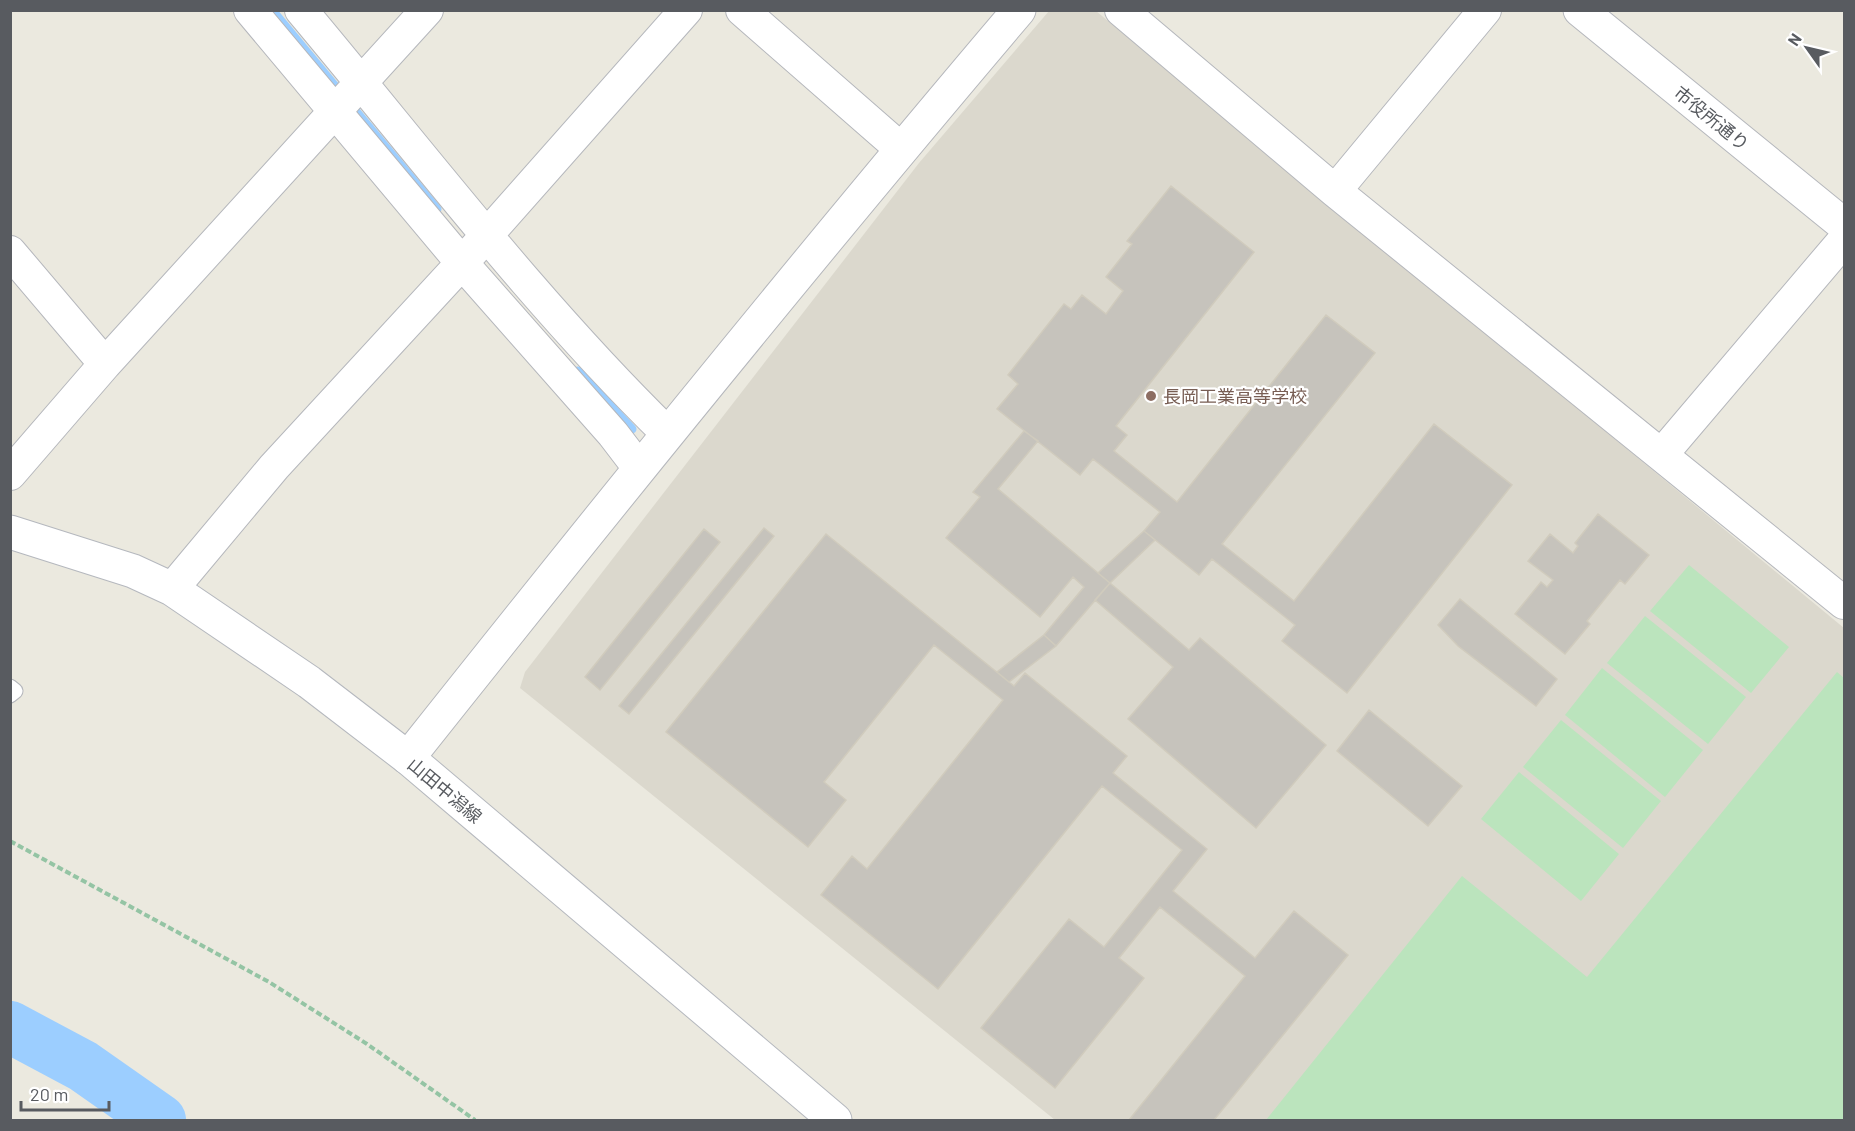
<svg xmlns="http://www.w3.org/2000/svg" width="1855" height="1131" font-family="Barlow,'Noto Sans JP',sans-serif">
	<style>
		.education { fill: #dbd8cd }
		.green { fill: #bbe4bd }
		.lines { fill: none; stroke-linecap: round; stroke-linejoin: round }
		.stream { stroke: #9cceff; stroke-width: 9 }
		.river { stroke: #9cceff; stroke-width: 52 }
		.building { fill: #c6c3bc; stroke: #d0cbbd; stroke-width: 1.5 }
		.service-casing { stroke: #b5b7bc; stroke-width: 17 }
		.minor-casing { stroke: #b5b7bc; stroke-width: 34 }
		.tertiary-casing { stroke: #b5b7bc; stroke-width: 35 }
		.secondary-casing { stroke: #b5b8be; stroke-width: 35 }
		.path { stroke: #94c4a4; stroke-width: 4; stroke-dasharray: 6 3; stroke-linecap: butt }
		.service { stroke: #fff; stroke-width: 15 }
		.minor { stroke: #fff; stroke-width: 32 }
		.tertiary { stroke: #fff; stroke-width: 33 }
		.secondary { stroke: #fff; stroke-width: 33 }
		.education-dot { fill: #8d6e63; stroke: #fff; stroke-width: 2 }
		.labels { text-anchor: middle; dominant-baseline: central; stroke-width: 4.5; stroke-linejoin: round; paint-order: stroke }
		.street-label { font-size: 18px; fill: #585b60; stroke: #fff }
		.education-label { font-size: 18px; fill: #785e54; stroke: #fff; text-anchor: start }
	</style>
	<rect width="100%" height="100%" fill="#ebe9df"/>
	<path class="education" d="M1049,11h47l748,617v492h-789l-535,-432 5,-16 394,-509z"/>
	<path class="green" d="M1689,565l100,82 -38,46 -101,-82z
		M1645,616l101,81 -38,47 -101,-81z
		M1602,668l101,82 -38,47 -100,-82z
		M1837,672l7,6v442h-578l196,-244 125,101z
		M1561,720l100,81 -38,47 -100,-81z
		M1519,772l100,82 -38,47 -100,-82z"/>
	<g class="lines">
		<path class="stream" d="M272,10l165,199
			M578,371l54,58"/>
		<path class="river" d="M10,1027l73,39 77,54"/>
	</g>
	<path class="building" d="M1171,186l83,66 -138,174 11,9 -13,16 63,51 149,-187 49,38 -153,191 72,57 140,-177 78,61 -165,208 -65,-52 13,-16 -83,-66 -13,16 -55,-44 16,-19 -67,-53 -13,16 -83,-66 21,-25 -10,-9 56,-71 7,5 11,-14 24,19 17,-23 -17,-14 26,-33 -5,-3z
		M1024,431l14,10 -40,48 112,94 -54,63 -12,-11 40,-48 -11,-10 -33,40 -94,-79 34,-41 -7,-5z
		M1598,514l51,41 -24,29 -5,-4 -33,41 3,3 -25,30 -50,-40 26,-32 6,5 6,-7 -25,-19 22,-27 23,19 5,-7 -3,-3z
		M764,528l10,8 -145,178 -10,-8z
		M704,529l16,13 -120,148 -15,-13z
		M1144,531l11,9 -45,43 -12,-10z
		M826,534l188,152 11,-13 102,83 -14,17 94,76 -34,42 82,67 39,-47 54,44 -134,165h-85l116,-144 -85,-69 -41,51 25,20 -89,110 -74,-60 88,-109 35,28 78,-97 -80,-64 -164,203 -117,-94 31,-39 15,13 136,-169 -69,-55 -110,137 22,18 -38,47 -142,-115z
		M1110,583l79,67 11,-12 126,107 -70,83 -128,-109 45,-52 -78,-67z
		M1460,599l97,80 -21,27 -78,-60 -20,-21z
		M1044,635l12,11 -47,36 -12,-10z
		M1369,710l93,76 -34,40 -91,-75z"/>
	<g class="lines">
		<g class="service-casing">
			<path id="service" d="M10,687l5,4 -5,4"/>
		</g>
		<g class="minor-casing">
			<path id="minor" d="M250,10l212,253 151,171 26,34
				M301,10c120,143 233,293 366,423
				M742,10l159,139
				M1121,10l214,181 509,412
				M1335,191l150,-181
				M10,252l95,112
				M1663,453l181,-213
				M10,474l95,-110 322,-354
				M172,589l102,-122 188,-204 224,-253"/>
		</g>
		<g class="tertiary-casing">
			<path id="tertiary" d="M1580,10l264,215
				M408,758c200,-252 402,-502 611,-748"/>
		</g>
		<g class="secondary-casing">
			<path id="secondary" d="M10,532l123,39 39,18 137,93 99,76 427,362"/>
		</g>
		<path class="path" d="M10,841l259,141 98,62 108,76"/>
		<use href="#service" class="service"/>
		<use href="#minor" class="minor"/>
		<use href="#tertiary" class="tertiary"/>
		<use href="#secondary" class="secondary"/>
	</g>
	<circle class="education-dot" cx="1151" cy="396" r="6"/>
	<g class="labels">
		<g class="street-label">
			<text transform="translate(1712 118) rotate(39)">市役所通り</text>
			<text transform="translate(445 790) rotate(40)">山田中潟線</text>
		</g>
		<g class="education-label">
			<text x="1163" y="396">長岡工業高等学校</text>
		</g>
	</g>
	<rect width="1855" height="1131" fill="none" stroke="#585b60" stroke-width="24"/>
	<g transform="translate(1807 48) rotate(304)" stroke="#ffffff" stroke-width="4.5" paint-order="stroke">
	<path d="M0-4.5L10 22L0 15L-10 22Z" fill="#585b60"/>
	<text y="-9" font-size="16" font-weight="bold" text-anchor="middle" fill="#585b60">N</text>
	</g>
	<path d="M21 1101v9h88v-9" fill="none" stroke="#585b60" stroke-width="3"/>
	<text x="30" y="1101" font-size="18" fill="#585b60" stroke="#ffffff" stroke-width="4.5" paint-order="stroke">20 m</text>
</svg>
